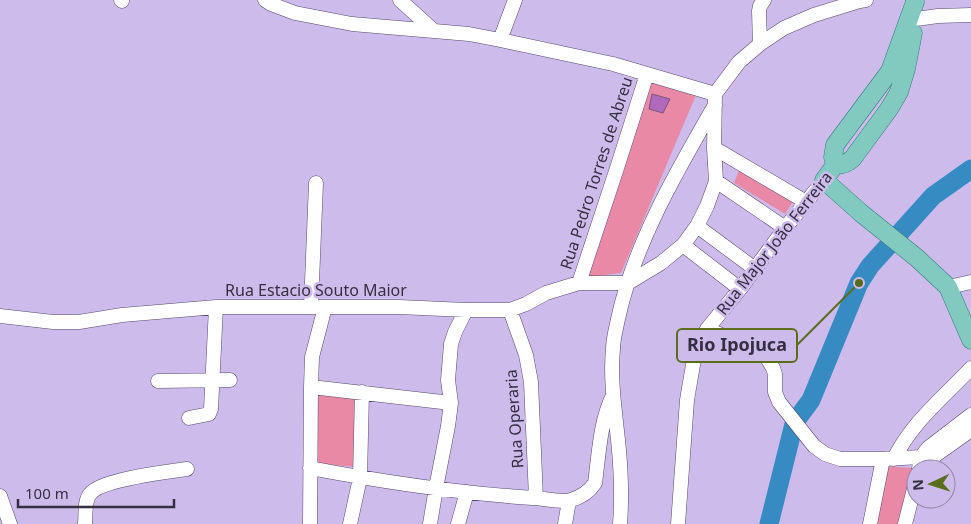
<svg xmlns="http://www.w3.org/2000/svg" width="971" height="524" font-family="'Noto Sans',sans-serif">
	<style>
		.green { fill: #ea89a6 }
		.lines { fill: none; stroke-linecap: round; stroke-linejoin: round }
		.river { stroke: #378bc3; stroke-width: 19 }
		.building { fill: #b169be; stroke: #76577c }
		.minor-casing { stroke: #57476f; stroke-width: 15 }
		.major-casing { stroke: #317c78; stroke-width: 19 }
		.minor { stroke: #fff; stroke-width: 14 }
		.major { stroke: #82c9bf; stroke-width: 18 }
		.labels { text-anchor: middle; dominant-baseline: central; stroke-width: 5; stroke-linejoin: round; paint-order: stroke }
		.street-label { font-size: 16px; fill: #362f42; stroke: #cdbceb }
		.leader { fill: none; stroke: #5a6d1a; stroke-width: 2 }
		.callout-dot { fill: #5a6d1a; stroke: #cdbceb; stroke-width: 2 }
		.callout { fill: #cdbceb; stroke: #5a6d1a; stroke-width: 2 }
		.callout-label { font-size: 18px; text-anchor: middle; font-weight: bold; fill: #362f42 }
	</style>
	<rect width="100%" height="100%" fill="#cdbceb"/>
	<path class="green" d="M650,80l46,15 -75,178 -34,4z
		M739,170l55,30 -9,14 -51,-31z
		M318,395l38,3 -1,69 -40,-4z
		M884,466l28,2 -8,35 -7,21h-22z"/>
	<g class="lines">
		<path class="river" d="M797,419l14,-19 48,-117 11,-17 63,-70 38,-27
			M769,524l25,-100"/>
	</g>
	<path class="building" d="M652,94l18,5 -7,14 -14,-4z"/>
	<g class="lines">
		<g class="minor-casing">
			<path id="minor" d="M121,0l1,1
				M265,0l6,4 24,9 57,11 82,7 35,3 31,6 113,24 102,30
				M400,0l34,31
				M909,18l7,1 22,-3 33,-1
				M500,40l15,-40
				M760,44l-1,-33 1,-5 4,-6
				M714,148l92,54
				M716,181l69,47
				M697,226l58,43
				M683,245l57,44
				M579,283l38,-115 30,-94
				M628,283l33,-20 22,-18 14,-19 10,-20 9,-25 -2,-33 1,-54 24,-32 21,-18 24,-16 30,-13 42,-13 10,-2
				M948,287l23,-5
				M311,307l5,-124
				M510,310l16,45 5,27 5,116
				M0,316l53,6h26l43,-7 94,-8h183l67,3h44l16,-6 20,-11 33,-10h49
				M707,329l45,19 15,10 6,10 2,6v18l4,10 35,44 11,8 15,5h43l38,-2 7,4
				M158,381l72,-1
				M311,387l140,16
				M189,418l20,-4 2,-5 5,-102
				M894,459c17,-36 50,-62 77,-91
				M922,467l15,-13 34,-24
				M310,468c73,14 148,25 223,30 9,0 30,5 38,2 10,-3 18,-8 24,-17 4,-30 5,-61 18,-88
				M919,469l2,-12 7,-9 43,-33
				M0,496l10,28
				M85,524c1,-10 -1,-22 5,-30 11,-15 78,-22 97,-25
				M310,524l1,-137 1,-30 13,-50
				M350,524l10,-46 2,-86
				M430,524l6,-36 12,-62 3,-23 -3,-23 3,-36 4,-12 11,-22
				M458,524l9,-32
				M565,524l4,-23
				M620,524c2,-27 1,-56 -2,-84 -3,-29 -8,-61 -5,-91 0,-10 3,-20 5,-30 16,-75 59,-148 97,-214
				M678,524l9,-124 7,-41 13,-30 33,-40 45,-61 39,-48
				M870,524l13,-65
				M905,524l11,-43"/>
		</g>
		<g class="major-casing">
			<path id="major" d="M915,2l-25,69 -55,74 -2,12 2,8 -11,15 37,33 56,45 31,29 23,53
				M835,165c7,0 12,-1 18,-7l36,-49 10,-17 7,-23 7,-36"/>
		</g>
		<use href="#minor" class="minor"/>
		<use href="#major" class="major"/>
	</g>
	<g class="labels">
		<g class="street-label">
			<text transform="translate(596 173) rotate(-72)">Rua Pedro Torres de Abreu</text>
			<text transform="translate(774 243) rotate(-52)">Rua Major João Ferreira</text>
			<text x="316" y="290">Rua Estacio Souto Maior</text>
			<text transform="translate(514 419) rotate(-94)">Rua Operaria</text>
		</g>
	</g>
	<path class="leader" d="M859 283L797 345"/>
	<circle class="callout-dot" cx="859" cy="283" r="5"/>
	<rect class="callout" x="677" y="329" width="120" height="33" rx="5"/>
	<g class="callout-label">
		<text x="737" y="351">Rio Ipojuca</text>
	</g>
	<g transform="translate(931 484) rotate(266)"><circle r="24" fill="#cdbceb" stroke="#9184a7"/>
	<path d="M0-4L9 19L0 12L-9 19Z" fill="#5a6d1a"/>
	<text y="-8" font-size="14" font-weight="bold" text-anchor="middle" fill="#362f42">N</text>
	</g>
	<path d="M18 499v8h156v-8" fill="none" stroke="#362f42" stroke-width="2.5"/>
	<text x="25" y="499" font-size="15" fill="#362f42" stroke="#cdbceb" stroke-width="4" paint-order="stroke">100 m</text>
</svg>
